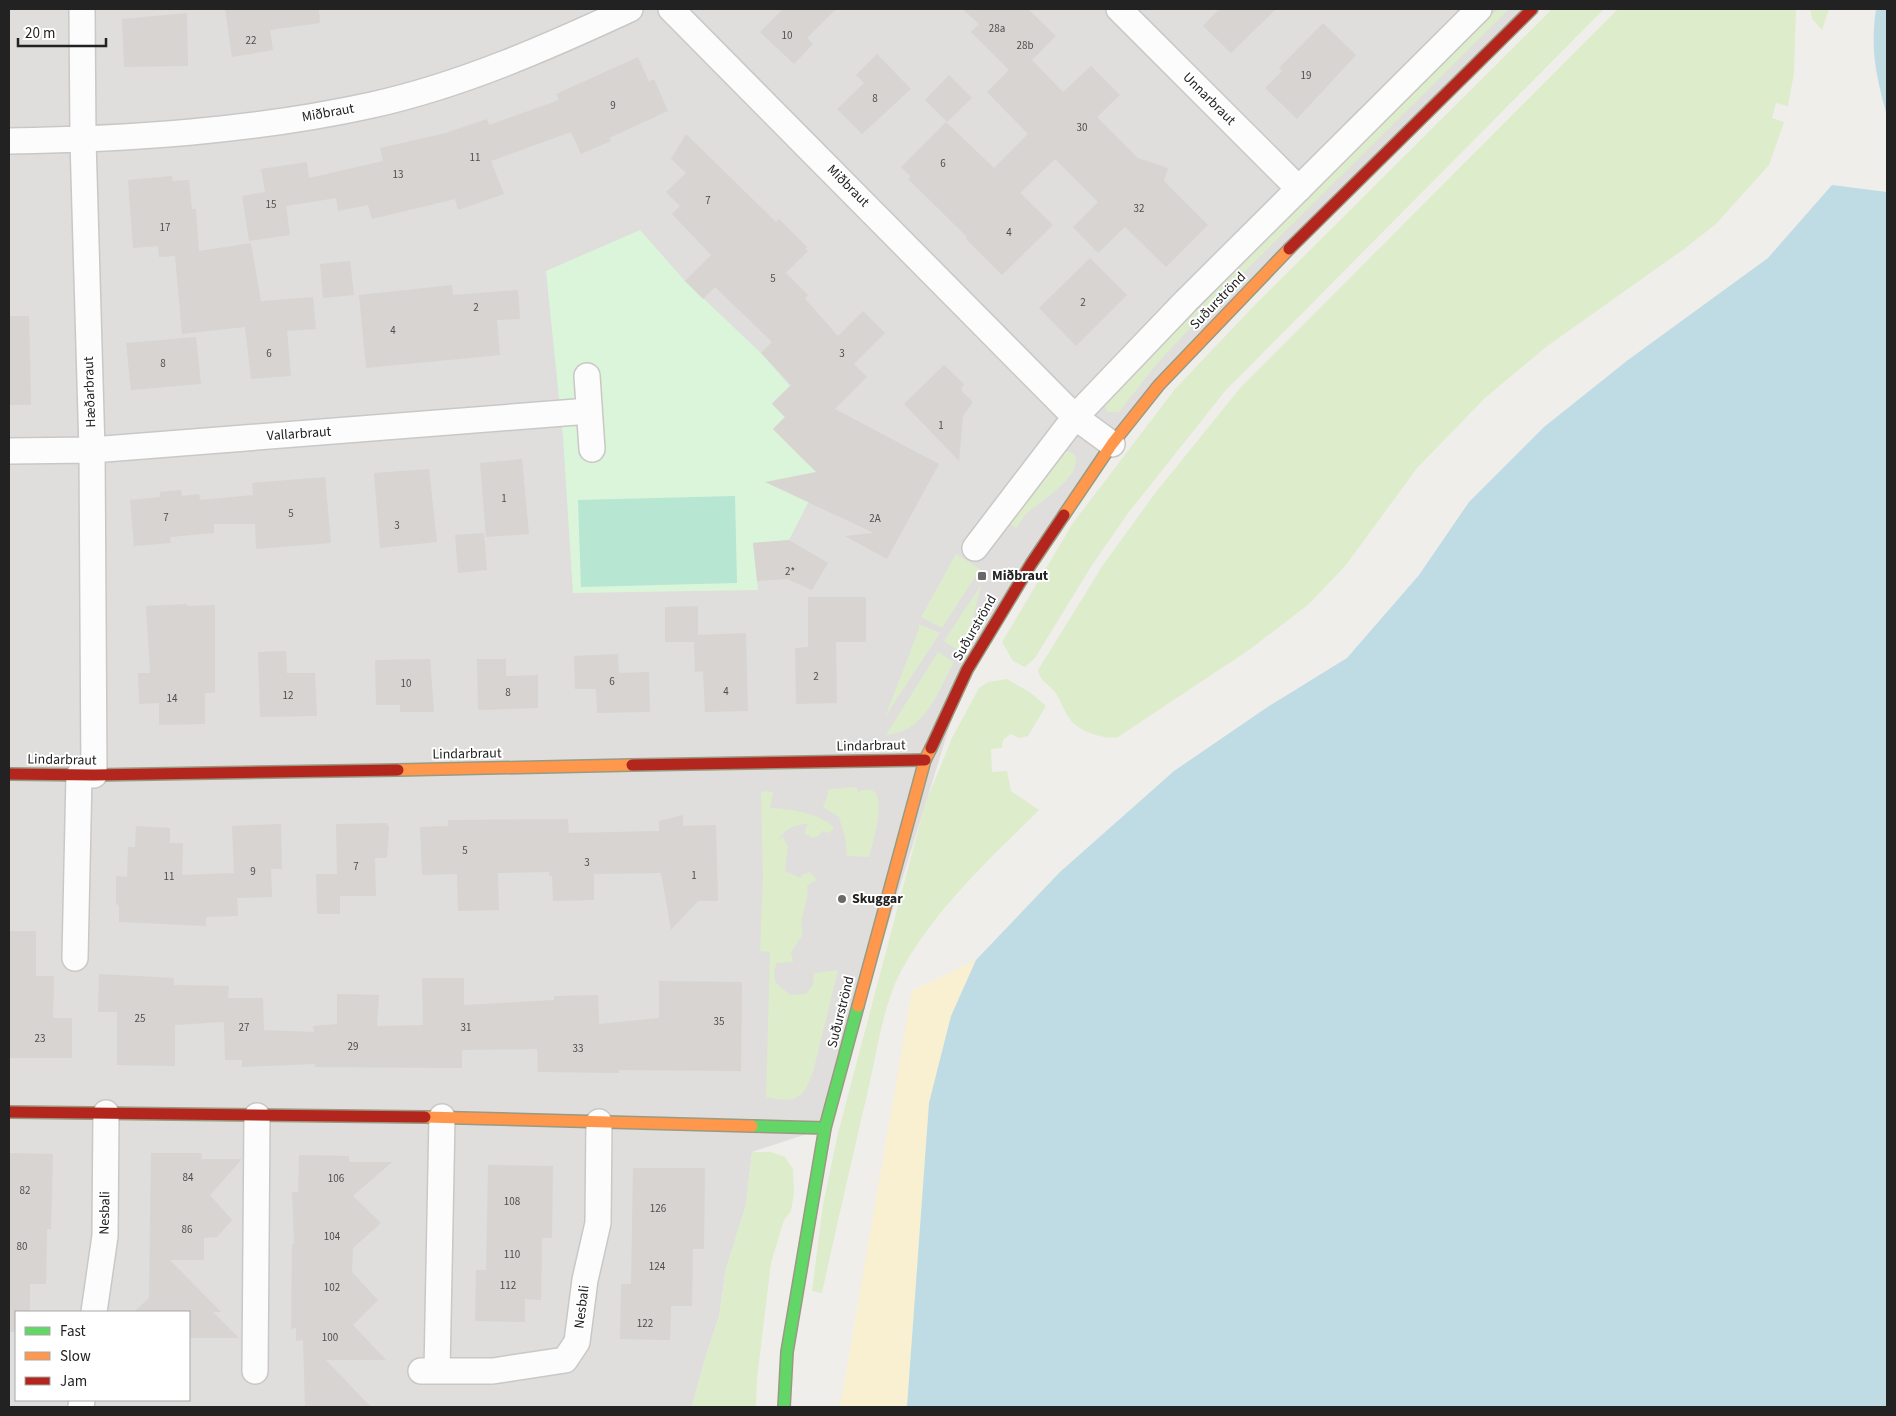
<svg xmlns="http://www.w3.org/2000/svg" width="1896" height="1416" font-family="'Source Sans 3',sans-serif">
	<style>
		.residential { fill: #dfdedc; fill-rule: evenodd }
		.grass { fill: #ddeccb }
		.sand { fill: #f8f0d0 }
		.park { fill: #daf5da }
		.pitch { fill: #b7e6d2 }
		.water { fill: #bfdbe3 }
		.building { fill: #d7d4d2 }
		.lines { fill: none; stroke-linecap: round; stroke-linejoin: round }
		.street-casing { stroke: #c9c8c7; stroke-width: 28 }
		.fast-casing { stroke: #999a82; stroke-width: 14 }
		.slow-casing { stroke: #999a82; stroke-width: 14 }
		.jam-casing { stroke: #999a82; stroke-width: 14 }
		.street { stroke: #fdfcfc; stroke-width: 25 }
		.fast { stroke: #63d668; stroke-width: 11 }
		.slow { stroke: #ff974d; stroke-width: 11 }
		.jam { stroke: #b3261e; stroke-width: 11 }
		.poi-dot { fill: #6a6968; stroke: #fff; stroke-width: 2 }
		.labels { text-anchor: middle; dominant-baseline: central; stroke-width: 4; stroke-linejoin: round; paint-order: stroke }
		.number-label { font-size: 11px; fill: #4f4e4e }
		.street-label { font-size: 14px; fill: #222; stroke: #fff }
		.poi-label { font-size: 14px; font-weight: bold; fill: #222; stroke: #fff; text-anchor: start }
	</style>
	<rect width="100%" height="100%" fill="#f0eeeb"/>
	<path class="residential" d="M9,9h1523l-373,376 -192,285 -142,458 -73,24 -6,53 -20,64 -7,48 -13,38 -14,52h-683zM16,1312h173v88h-173z"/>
	<path class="grass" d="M1498,9h11l-291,289 -64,69 -35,45h-11l-4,-8 21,-22z
		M1552,9h52l-378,381 -97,122 -37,53 -57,93 -10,9 -12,-6 -11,-19 71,-119 102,-134 75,-79z
		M1618,9h178l-2,64 -6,33 -12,-3 -4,15 12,4 -15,43 -53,59 -32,25 -138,98 -61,51 -68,70 -71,97 -37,39 -60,46 -131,87c-14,3 -41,-6 -49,-19 -6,-8 -8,-19 -15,-27 -7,-8 -14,-10 -16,-21l65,-105 53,-73 85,-105z
		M1810,9h19l-7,21 -10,-11z
		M1068,451l7,4c8,23 -37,47 -50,60 -3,4 -6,9 -9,13l-6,-4 49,-69z
		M956,554l24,15 -38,59 -21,-11z
		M981,585l-11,46 -11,20 -15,-10z
		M919,624l21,9 -55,84 34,-88z
		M938,652l16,10c-17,31 -28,69 -68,73z
		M1007,679l24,14 15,13 -18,30 -9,2 -8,-4 -8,6 -1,8 -11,1 1,23 15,-1 4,20 28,19c-48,48 -99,94 -134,154 -21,35 -27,83 -36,122 -16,69 -32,138 -47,207l-10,-2 11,-86 15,-72 87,-329 27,-66 27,-50 9,-6z
		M852,787l5,1 1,4c37,-16 14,52 11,65l-22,-1 -2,-19 -6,-20 -16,-10 5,-12 -1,-5z
		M766,791l7,1 -3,16c16,0 56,6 64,21l-5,4 -7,-2 -2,4 -7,3 -8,-4 1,-7 3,-3c-12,-1 -25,5 -31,16l5,-3 5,10 -3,24 16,7 1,-3 8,-3 7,8 -10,5c4,18 -10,30 -4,49l-12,18 2,10 -16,1 -3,7 1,12 15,13 16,-1 7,-9 1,-12 24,-3 -25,102c-11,29 -17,31 -47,25l4,-145 -10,-1 3,-73 -2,-86z
		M752,1152h19l14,5 8,12 1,23 -3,19 -7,9 -13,43 -14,116 -1,28h-64l14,-52 13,-38 7,-48 20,-64z"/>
	<path class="sand" d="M976,960l-25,56 -22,87 -22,304h-67l72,-416z"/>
	<path class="park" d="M640,230l45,51 76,72 29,33 -18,17 13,14 -12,12 30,30 32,-29 3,14 -49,96 -36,3 5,47 -185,3 -10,-156 -17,-166z"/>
	<path class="pitch" d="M735,496l2,87 -156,4 -3,-87z"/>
	<path class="water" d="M1876,9h11v107c-11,-41 -17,-65 -11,-107z
		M1832,185l55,7v1215h-980l22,-304 22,-87 25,-56 84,-88 114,-101 95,-65 78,-48 72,-83 50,-73 75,-75 84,-67 140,-102z"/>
	<path class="building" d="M225,9h94l1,14 -50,7 3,20 -41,7z
		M783,9h53l-29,29 6,6 -19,20 -34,-32z
		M962,9h66l28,27 -24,24 31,32 28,-26 29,29 -23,22 41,41 30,10 -4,13 44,44 -42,42 -41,-40 -27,26 -25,-26 25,-25 -43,-43 -35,34 33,32 -51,50 -36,-36 1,-2 -59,-58 3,-2 -10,-10 45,-45 48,46 34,-34 -41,-42 22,-22 -38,-38 8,-8z
		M1219,9h57l-45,44 -28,-27z
		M187,13l1,53 -64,1 -2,-48z
		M1323,23l33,32 -59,64 -32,-31 17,-17 -3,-3z
		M877,54l34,35 -49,45 -25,-25 27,-26 -8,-8z
		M638,57l11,25 5,-3 14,32 -59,27 2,3 -30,13 -10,-22 -80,29 13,33 -46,16 -3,-11 -83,20 -4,-14 -30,6 -2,-13 -50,8 4,29 -41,6 -7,-45 23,-4 -4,-23 46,-7 2,16 74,-17 -3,-13 66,-15 41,-14 2,6 70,-25 -3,-6z
		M949,75l23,23 -25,24 -22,-22z
		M686,134l90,88 3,-3 28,28 -2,2 3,2 -22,22 22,22 -3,3 2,3 31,35 25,-25 22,22 -31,31 13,13 -32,32 104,55 -52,95 -42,-23 29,-3 -109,-51 51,-10 -43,-43 12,-12 -13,-13 19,-19 -30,-32 11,-11 -57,-55 -12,12 -18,-18 26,-26 -39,-41 8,-8 -14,-14 20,-19 -15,-14z
		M172,176l1,5 16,-1 3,29h4l3,42 52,-8 10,58 52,-4 3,32 -29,2 4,45 -40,3 -6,-52 -63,7 -7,-78 -16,1 -1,-11 -25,2 -5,-68z
		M1090,258l37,37 -51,51 -37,-38z
		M350,261l4,34 -31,3 -3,-34z
		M452,285l1,10 65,-5 2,29 -23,1 3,35 -134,13 -7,-73z
		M9,316h20l2,89h-22z
		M196,337l5,47 -70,6 -5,-47z
		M944,365l20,19 -3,6 12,12 -10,14 -4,45 -55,-57z
		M522,459l7,75 -43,3 -6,-74z
		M429,469l8,73 -57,6 -6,-75z
		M325,477l6,66 -75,6 -1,-25h-41v9l-44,4 1,6 -37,3 -4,-46 30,-3v-5l21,-2 1,6 17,-2 1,6 53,-5 -1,-12z
		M484,533l3,37 -29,3 -3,-38z
		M789,540l39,23 -16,27 -25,-11 -30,2 -4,-38z
		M808,597h58v45h-30l1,61 -41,1 -1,-56 13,-1z
		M187,604v2l28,-1v88h-10v31l-46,1v-22l-20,1 -1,-31h12l-4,-67z
		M698,606v29l48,-2 2,78 -43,1 -2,-41 -8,1 -1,-30h-29v-35z
		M286,651l1,22h28l2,43 -57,1 -2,-65z
		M618,654l1,19 30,-1 1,40 -53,1 -1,-24h-21l-1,-33z
		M430,659l4,53h-34v-7h-24l-1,-45z
		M477,659h29v17l32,-1v33l-60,2z
		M683,815v11l33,-1 2,76h-20l-27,29 -10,-57 -67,1v26l-41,1 -1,-25h-3v-4l-51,1 1,37 -41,1 -1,-37 -35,1 -2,-48 28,-1v-6l120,-1 1,14 90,-2v-10z
		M387,823l2,4 -2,31h-12l1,38h-36v18h-23l-1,-40h21l-1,-50z
		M281,824l1,45h-11l1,28 -35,1 1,18 -32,1v9l-87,-4v-17l-3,-1v-28l11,1 1,-30h7l1,-21 34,2v15h13l-1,32 52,-2 -2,-47z
		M10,931h26v45h18l-1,42h19v40h-63z
		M99,974l75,4v7l55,1 -1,12h35l1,32 50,2 -1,-6 24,-2v-30l42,1 -2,31 46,-1 -1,-47h42v27l90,-5v-4l44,-1 1,29 60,-6v-37l83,1 -1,89 -122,-1v3l-81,-1 -1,-23 -75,1v18l-147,-1v-3l-73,3v-7h-17l-1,-38 -49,3v41l-58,-1v-53h-19z
		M9,1153l44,1 -2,75h-4l-1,55h-16v28h-14v20h-7z
		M151,1153h51l-1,6h41l-32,36 22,25 -15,17 -13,1v22h-34l51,52h-8l26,26h-50v-26h-55l15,-14z
		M299,1155l50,1v6h43l-39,34 28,27 -28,25 -1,24 26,28 -25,25 33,35h-60l45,47h-66l-2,-67 -7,1v-13l-5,1 1,-85h2l-2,-52h6z
		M488,1165l65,1 -1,72h-10l-1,62 -16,-1v23l-50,-1 1,-51h10z
		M633,1168h72l-1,81h-11l-1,57h-21l-1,34 -50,-1 1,-55h10z"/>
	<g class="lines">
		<g class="street-casing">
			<path id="street" d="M82,9l1,131 9,310 2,325
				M671,9l404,408 37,27
				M1119,9l180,180
				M9,141c121,-2 245,-10 363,-36 90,-20 176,-58 258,-96
				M587,376l5,73
				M9,451l83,-1 497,-39
				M975,548l100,-131 111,-116 293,-292
				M75,958l4,-183
				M94,1312l11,-76 1,-123
				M255,1371l2,-255
				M421,1371h72l72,-11 12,-18 8,-62 13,-57 1,-101
				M437,1371l5,-254
				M81,1407l1,-7"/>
		</g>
		<g class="fast-casing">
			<path id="fast" d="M752,1126l73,2
				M784,1407l3,-55 38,-224 33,-122"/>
		</g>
		<g class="slow-casing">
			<path id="slow" d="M1064,515l48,-71 47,-59 130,-136
				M398,770l234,-5
				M858,1006l67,-246 6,-12
				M425,1117l327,9"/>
		</g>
		<g class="jam-casing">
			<path id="jam" d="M1289,249l243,-240
				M931,748l36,-78 64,-106 33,-49
				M632,765l293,-5
				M9,774l85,1 304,-5
				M9,1112l416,5"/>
		</g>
		<use href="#street" class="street"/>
		<use href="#fast" class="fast"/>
		<use href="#slow" class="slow"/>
		<use href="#jam" class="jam"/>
	</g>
	<g class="poi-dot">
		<rect x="977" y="571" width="10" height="10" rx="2.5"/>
		<circle cx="842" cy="899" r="5"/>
	</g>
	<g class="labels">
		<g class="number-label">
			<text x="997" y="28">28a</text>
			<text x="787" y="35">10</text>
			<text x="251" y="40">22</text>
			<text x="1025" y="45">28b</text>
			<text x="1306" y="75">19</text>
			<text x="875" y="98">8</text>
			<text x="613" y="105">9</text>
			<text x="1082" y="127">30</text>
			<text x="475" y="157">11</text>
			<text x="943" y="163">6</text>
			<text x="398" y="174">13</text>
			<text x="708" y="200">7</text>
			<text x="271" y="204">15</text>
			<text x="1139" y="208">32</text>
			<text x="165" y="227">17</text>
			<text x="1009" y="232">4</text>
			<text x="773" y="278">5</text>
			<text x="1083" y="302">2</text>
			<text x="476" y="307">2</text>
			<text x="393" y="330">4</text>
			<text x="269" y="353">6</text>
			<text x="842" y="353">3</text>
			<text x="163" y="363">8</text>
			<text x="941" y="425">1</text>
			<text x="504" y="498">1</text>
			<text x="291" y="513">5</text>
			<text x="166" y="517">7</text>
			<text x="875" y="518">2A</text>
			<text x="397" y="525">3</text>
			<text x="790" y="571">2*</text>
			<text x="816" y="676">2</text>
			<text x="612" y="681">6</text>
			<text x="406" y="683">10</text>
			<text x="726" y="691">4</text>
			<text x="508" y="692">8</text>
			<text x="288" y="695">12</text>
			<text x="172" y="698">14</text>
			<text x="465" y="850">5</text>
			<text x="587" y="862">3</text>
			<text x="356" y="866">7</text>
			<text x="253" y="871">9</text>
			<text x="694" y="875">1</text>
			<text x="169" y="876">11</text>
			<text x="140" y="1018">25</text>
			<text x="719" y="1021">35</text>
			<text x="244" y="1027">27</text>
			<text x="466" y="1027">31</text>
			<text x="40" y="1038">23</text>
			<text x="353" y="1046">29</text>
			<text x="578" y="1048">33</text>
			<text x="188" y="1177">84</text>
			<text x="336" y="1178">106</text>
			<text x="25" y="1190">82</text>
			<text x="512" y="1201">108</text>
			<text x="658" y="1208">126</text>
			<text x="187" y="1229">86</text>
			<text x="332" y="1236">104</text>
			<text x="22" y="1246">80</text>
			<text x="512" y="1254">110</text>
			<text x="657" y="1266">124</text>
			<text x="508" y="1285">112</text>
			<text x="332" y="1287">102</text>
			<text x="645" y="1323">122</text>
			<text x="330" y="1337">100</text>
		</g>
		<g class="street-label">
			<text transform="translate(1209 99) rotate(45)">Unnarbraut</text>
			<text transform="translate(328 113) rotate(-10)">Miðbraut</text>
			<text transform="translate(848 186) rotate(45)">Miðbraut</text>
			<text transform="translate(1218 301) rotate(-46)">Suðurströnd</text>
			<text transform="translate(90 392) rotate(-92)">Hæðarbraut</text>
			<text transform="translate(299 434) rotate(-4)">Vallarbraut</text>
			<text transform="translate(975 628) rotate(-60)">Suðurströnd</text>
			<text transform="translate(871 746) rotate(-1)">Lindarbraut</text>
			<text transform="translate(467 754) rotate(-1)">Lindarbraut</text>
			<text transform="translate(62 760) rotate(1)">Lindarbraut</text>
			<text transform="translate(841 1012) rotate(-76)">Suðurströnd</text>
			<text transform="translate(105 1213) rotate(-89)">Nesbali</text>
			<text transform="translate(582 1307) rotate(-83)">Nesbali</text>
		</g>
		<g class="poi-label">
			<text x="992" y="576">Miðbraut</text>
			<text x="852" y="899">Skuggar</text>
		</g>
	</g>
	<rect width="1896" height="1416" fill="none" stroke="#222222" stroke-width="20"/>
	<rect x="15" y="1311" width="175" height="90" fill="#ffffff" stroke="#a7a7a7"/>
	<rect x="25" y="1327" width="25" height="8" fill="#63d668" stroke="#a7a7a7"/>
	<text x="60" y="1336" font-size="15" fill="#222222">Fast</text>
	<rect x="25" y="1352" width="25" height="8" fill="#ff974d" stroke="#a7a7a7"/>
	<text x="60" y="1361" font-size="15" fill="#222222">Slow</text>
	<rect x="25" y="1377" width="25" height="8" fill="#b3261e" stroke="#a7a7a7"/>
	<text x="60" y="1386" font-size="15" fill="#222222">Jam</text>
	<path d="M18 38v8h88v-8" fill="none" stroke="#222222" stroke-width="2.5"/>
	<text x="25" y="38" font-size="15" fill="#222222" stroke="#ffffff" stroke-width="4" paint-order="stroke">20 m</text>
</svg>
